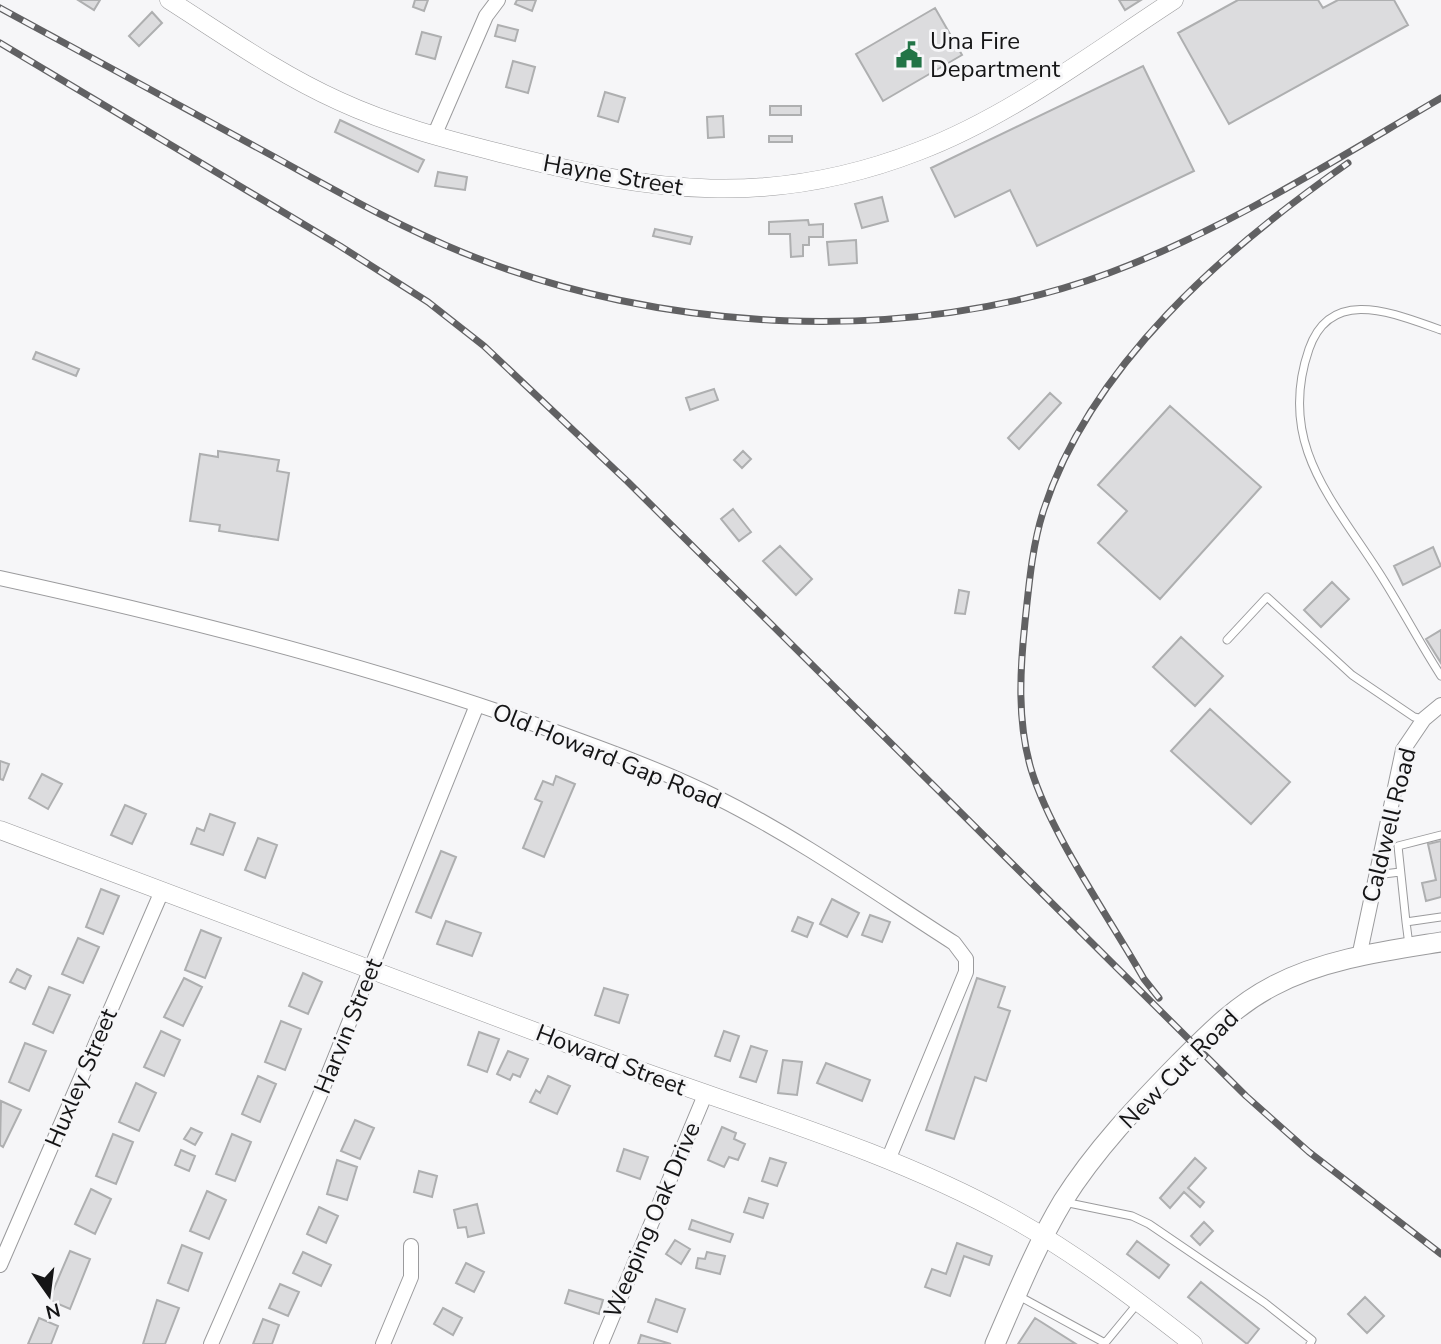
<svg xmlns="http://www.w3.org/2000/svg" width="1441" height="1344" font-family="'Nunito Sans',sans-serif">
	<style>
		.building { fill: #dcdcde; stroke: #aeafb0; stroke-width: 2 }
		.lines { fill: none; stroke-linecap: round; stroke-linejoin: round }
		.service-casing { stroke: #9b9b9d; stroke-width: 9 }
		.minor-casing { stroke: #9b9b9d; stroke-width: 16 }
		.tertiary-casing { stroke: #9b9b9d; stroke-width: 19 }
		.secondary-casing { stroke: #9b9b9d; stroke-width: 21 }
		.service { stroke: #fff; stroke-width: 7 }
		.minor { stroke: #fff; stroke-width: 14 }
		.tertiary { stroke: #fff; stroke-width: 18 }
		.secondary { stroke: #fff; stroke-width: 19 }
		.rail-casing { stroke: #616163; stroke-width: 7 }
		.rail { stroke: #f6f6f8; stroke-width: 4.5; stroke-dasharray: 13; stroke-linecap: butt }
		.labels { text-anchor: middle; dominant-baseline: central; stroke-width: 6; stroke-linejoin: round; paint-order: stroke }
		.poi-label { font-size: 24px; fill: #151516; stroke: #f6f6f8; text-anchor: start }
		.street-label { font-size: 24px; fill: #151516; stroke: #f6f6f8 }
	</style>
	<rect width="100%" height="100%" fill="#f6f6f8"/>
	<path class="building" d="M78,0h22l-6,10z
		M415,0h13l-4,11 -11,-4z
		M517,0h19l-4,11 -17,-7z
		M1119,0h22l-16,10z
		M1238,0h80l5,8 15,-8h56l14,25 -179,99 -51,-91z
		M935,8l27,47 -79,46 -27,-47z
		M152,12l10,11 -23,23 -10,-10z
		M498,25l20,5 -3,11 -20,-5z
		M422,32l19,5 -6,22 -19,-5z
		M513,61l22,6 -7,26 -22,-6z
		M1143,66l51,105 -157,75 -27,-56 -55,27 -24,-49z
		M605,92l20,6 -7,24 -20,-6z
		M770,106h31v9h-31z
		M723,116l1,21 -16,1 -1,-21z
		M340,120l84,40 -6,12 -83,-40z
		M769,136h23v6h-23z
		M438,172l29,5 -2,13 -30,-4z
		M882,197l6,24 -26,7 -7,-24z
		M808,220l1,5 14,-1v13h-14v8h-6v11l-12,1 -1,-23h-21v-12z
		M655,229l37,8 -2,7 -37,-8z
		M856,240l1,23 -28,2 -2,-23z
		M36,352l43,17 -3,7 -43,-17z
		M714,389l4,11 -28,10 -4,-12z
		M1050,393l11,10 -42,46 -11,-11z
		M1170,406l91,81 -101,112 -62,-56 29,-32 -29,-26z
		M218,451l61,9 -2,11 12,2 -11,67 -59,-9 1,-6 -30,-4 10,-67 18,3z
		M743,451l8,8 -9,9 -8,-8z
		M733,509l18,23 -12,9 -18,-22z
		M780,546l32,33 -16,16 -33,-34z
		M1433,547l8,19 -38,19 -9,-19z
		M1332,582l17,17 -28,28 -17,-17z
		M959,590l10,2 -4,22 -10,-1z
		M1441,630v33l-15,-24z
		M1181,637l42,39 -28,30 -42,-39z
		M1210,709l80,73 -39,42 -80,-73z
		M0,761l9,3 -6,16 -3,-1z
		M42,774l20,10 -14,25 -19,-11z
		M556,776l19,8 -31,73 -21,-9 19,-46 -7,-3 8,-18 10,4z
		M125,805l21,9 -14,30 -21,-9z
		M210,814l25,9 -12,32 -32,-11 6,-16 7,3z
		M258,838l19,7 -12,33 -20,-8z
		M1441,841v56l-15,4 -4,-18 14,-3 -8,-36z
		M441,851l15,6 -25,61 -15,-6z
		M101,889l18,7 -16,38 -17,-7z
		M832,899l27,14 -12,24 -27,-13z
		M870,915l20,7 -8,20 -20,-7z
		M798,917l15,6 -6,14 -15,-6z
		M446,921l35,12 -9,23 -35,-12z
		M201,930l20,8 -16,40 -20,-8z
		M78,938l21,9 -16,36 -21,-9z
		M17,969l14,7 -6,13 -15,-7z
		M303,973l19,9 -14,32 -19,-8z
		M184,978l18,9 -19,39 -19,-9z
		M977,978l28,9 -7,20 12,4 -24,70 -11,-4 -21,62 -28,-9z
		M49,987l21,8 -17,38 -20,-9z
		M604,988l24,7 -9,28 -24,-8z
		M281,1021l20,8 -16,41 -20,-8z
		M161,1031l19,9 -16,36 -20,-9z
		M724,1031l15,5 -9,25 -15,-5z
		M479,1032l20,7 -12,33 -19,-7z
		M25,1043l21,8 -17,40 -20,-9z
		M751,1046l16,5 -11,31 -16,-5z
		M508,1051l20,8 -8,18 -7,-3 -3,6 -13,-6z
		M783,1060l19,2 -5,33 -19,-2z
		M826,1063l44,17 -8,21 -45,-18z
		M258,1076l18,8 -16,38 -18,-8z
		M548,1076l22,10 -13,28 -27,-12 6,-12 4,3z
		M136,1083l20,10 -17,38 -20,-9z
		M1,1101l20,9 -18,37 -3,-2z
		M355,1120l19,8 -14,31 -19,-8z
		M722,1127l14,6 -2,6 11,5 -7,16 -9,-3 -5,10 -16,-7z
		M191,1128l11,5 -7,12 -11,-6z
		M113,1134l20,8 -17,42 -20,-8z
		M232,1134l19,8 -16,39 -19,-7z
		M624,1149l24,8 -8,22 -23,-8z
		M181,1150l14,6 -6,15 -14,-6z
		M770,1158l16,5 -9,23 -15,-5z
		M1195,1158l11,10 -18,20 16,14 -4,5 -16,-15 -14,16 -10,-10z
		M337,1160l20,7 -10,33 -20,-6z
		M419,1171l18,5 -5,21 -18,-5z
		M91,1189l20,10 -16,35 -20,-10z
		M207,1191l19,9 -17,39 -19,-8z
		M749,1198l19,6 -5,14 -19,-6z
		M477,1204l7,29 -16,4 -2,-10 -8,1 -4,-18z
		M319,1207l19,9 -12,27 -19,-9z
		M692,1220l41,14 -3,8 -41,-13z
		M1204,1222l9,9 -13,14 -9,-9z
		M675,1240l15,9 -9,15 -15,-10z
		M1137,1241l32,24 -10,13 -32,-24z
		M957,1243l35,13 -3,9 -25,-9 -14,40 -25,-9 7,-18 14,5z
		M182,1245l20,8 -14,38 -20,-8z
		M70,1251l20,8 -20,50 -21,-9z
		M303,1252l28,13 -10,21 -28,-13z
		M707,1252l18,4 -5,18 -24,-6 2,-10 7,1z
		M466,1263l18,9 -10,20 -18,-9z
		M1201,1282l58,47 -12,15 -59,-47z
		M280,1284l19,8 -11,24 -19,-8z
		M569,1290l34,10 -4,14 -34,-11z
		M1365,1297l19,19 -17,17 -19,-19z
		M656,1299l29,10 -8,23 -29,-10z
		M157,1300l22,8 -14,36h-22z
		M443,1308l19,10 -9,17 -19,-11z
		M39,1318l19,8 -7,18h-23z
		M1035,1318l41,26h-58z
		M263,1319l16,6 -7,19h-19z
		M641,1335l30,9h-33z"/>
	<g class="lines">
		<g class="service-casing">
			<path id="service" d="M1441,330c-46,-16 -110,-45 -132,19 -32,93 22,149 69,222 22,34 41,71 63,105
				M1227,640l40,-43 85,78 62,42 9,2
				M1441,835l-43,11 8,76 35,-5
				M1376,875l24,-3
				M1406,922l3,23
				M1064,1202l68,14 17,8 116,79 47,37 -2,4
				M1017,1295l88,48 33,-40"/>
		</g>
		<g class="minor-casing">
			<path id="minor" d="M434,136l52,-120 12,-16
				M0,578c175,38 350,82 520,141 66,24 133,47 196,78 84,42 160,96 238,146l12,16v13l-78,188
				M1359,957l44,-207 21,-31 17,-14
				M0,1265l162,-374
				M211,1344l109,-249 157,-390
				M383,1344l28,-67v-31
				M601,1344l104,-249"/>
		</g>
		<g class="tertiary-casing">
			<path id="tertiary" d="M169,0c55,35 110,74 170,101 52,24 106,38 161,52 151,39 270,56 419,-2 90,-34 175,-99 255,-151
				M0,830c202,77 405,152 608,229 134,50 276,89 402,158 65,36 124,81 183,127"/>
		</g>
		<g class="secondary-casing">
			<path id="secondary" d="M995,1344c21,-48 41,-98 68,-143 32,-51 75,-96 116,-138 29,-29 57,-58 94,-77 51,-27 112,-35 168,-44"/>
		</g>
		<use href="#service" class="service"/>
		<use href="#minor" class="minor"/>
		<use href="#tertiary" class="tertiary"/>
		<use href="#secondary" class="secondary"/>
		<g class="rail-casing">
			<path id="rail" d="M0,8c90,49 179,97 269,146 64,35 128,72 195,99 196,80 445,94 645,20 118,-44 224,-112 332,-175
				M0,43l340,203 88,56 56,44 144,136 618,614 63,56 132,102
				M1159,998l-15,-19c-35,-62 -93,-144 -113,-210 -14,-48 -11,-99 -6,-147 4,-37 7,-75 18,-110 47,-147 183,-264 305,-349"/>
		</g>
		<use href="#rail" class="rail"/>
	</g>
	<defs>
		<g id="civic-bare" transform="scale(2.1)"><path d="M-.6-6.5H3V-4.5H.6V-3L4-1V1h2V6H-6V1h2V-1L-.6-3ZM-1.2 2.5V6h2.4V2.5Z" fill="#227446" stroke="#f6f6f8" stroke-width="2.5" paint-order="stroke"/></g>
	</defs>
	<g fill-rule="evenodd">
		<use href="#civic-bare" x="909" y="55"/>
	</g>
	<g class="labels">
		<g class="poi-label">
			<text x="930" y="41">Una Fire<tspan x="930" dy="28">Department</tspan></text>
		</g>
		<g class="street-label">
			<text transform="translate(613 175) rotate(10)">Hayne Street</text>
			<text transform="translate(607 756) rotate(22)">Old Howard Gap Road</text>
			<text transform="translate(1389 825) rotate(-76)">Caldwell Road</text>
			<text transform="translate(348 1026) rotate(-68)">Harvin Street</text>
			<text transform="translate(611 1060) rotate(21)">Howard Street</text>
			<text transform="translate(1179 1069) rotate(-45)">New Cut Road</text>
			<text transform="translate(81 1078) rotate(-67)">Huxley Street</text>
			<text transform="translate(652 1220) rotate(-67)">Weeping Oak Drive</text>
		</g>
	</g>
	<g transform="translate(49 1295) rotate(166)" stroke="#f6f6f8" stroke-width="5" paint-order="stroke">
	<path d="M0-5L12 26L0 18L-12 26Z" fill="#151516"/>
	<text y="-10" font-size="19" font-weight="bold" text-anchor="middle" fill="#151516">N</text>
	</g>
</svg>
